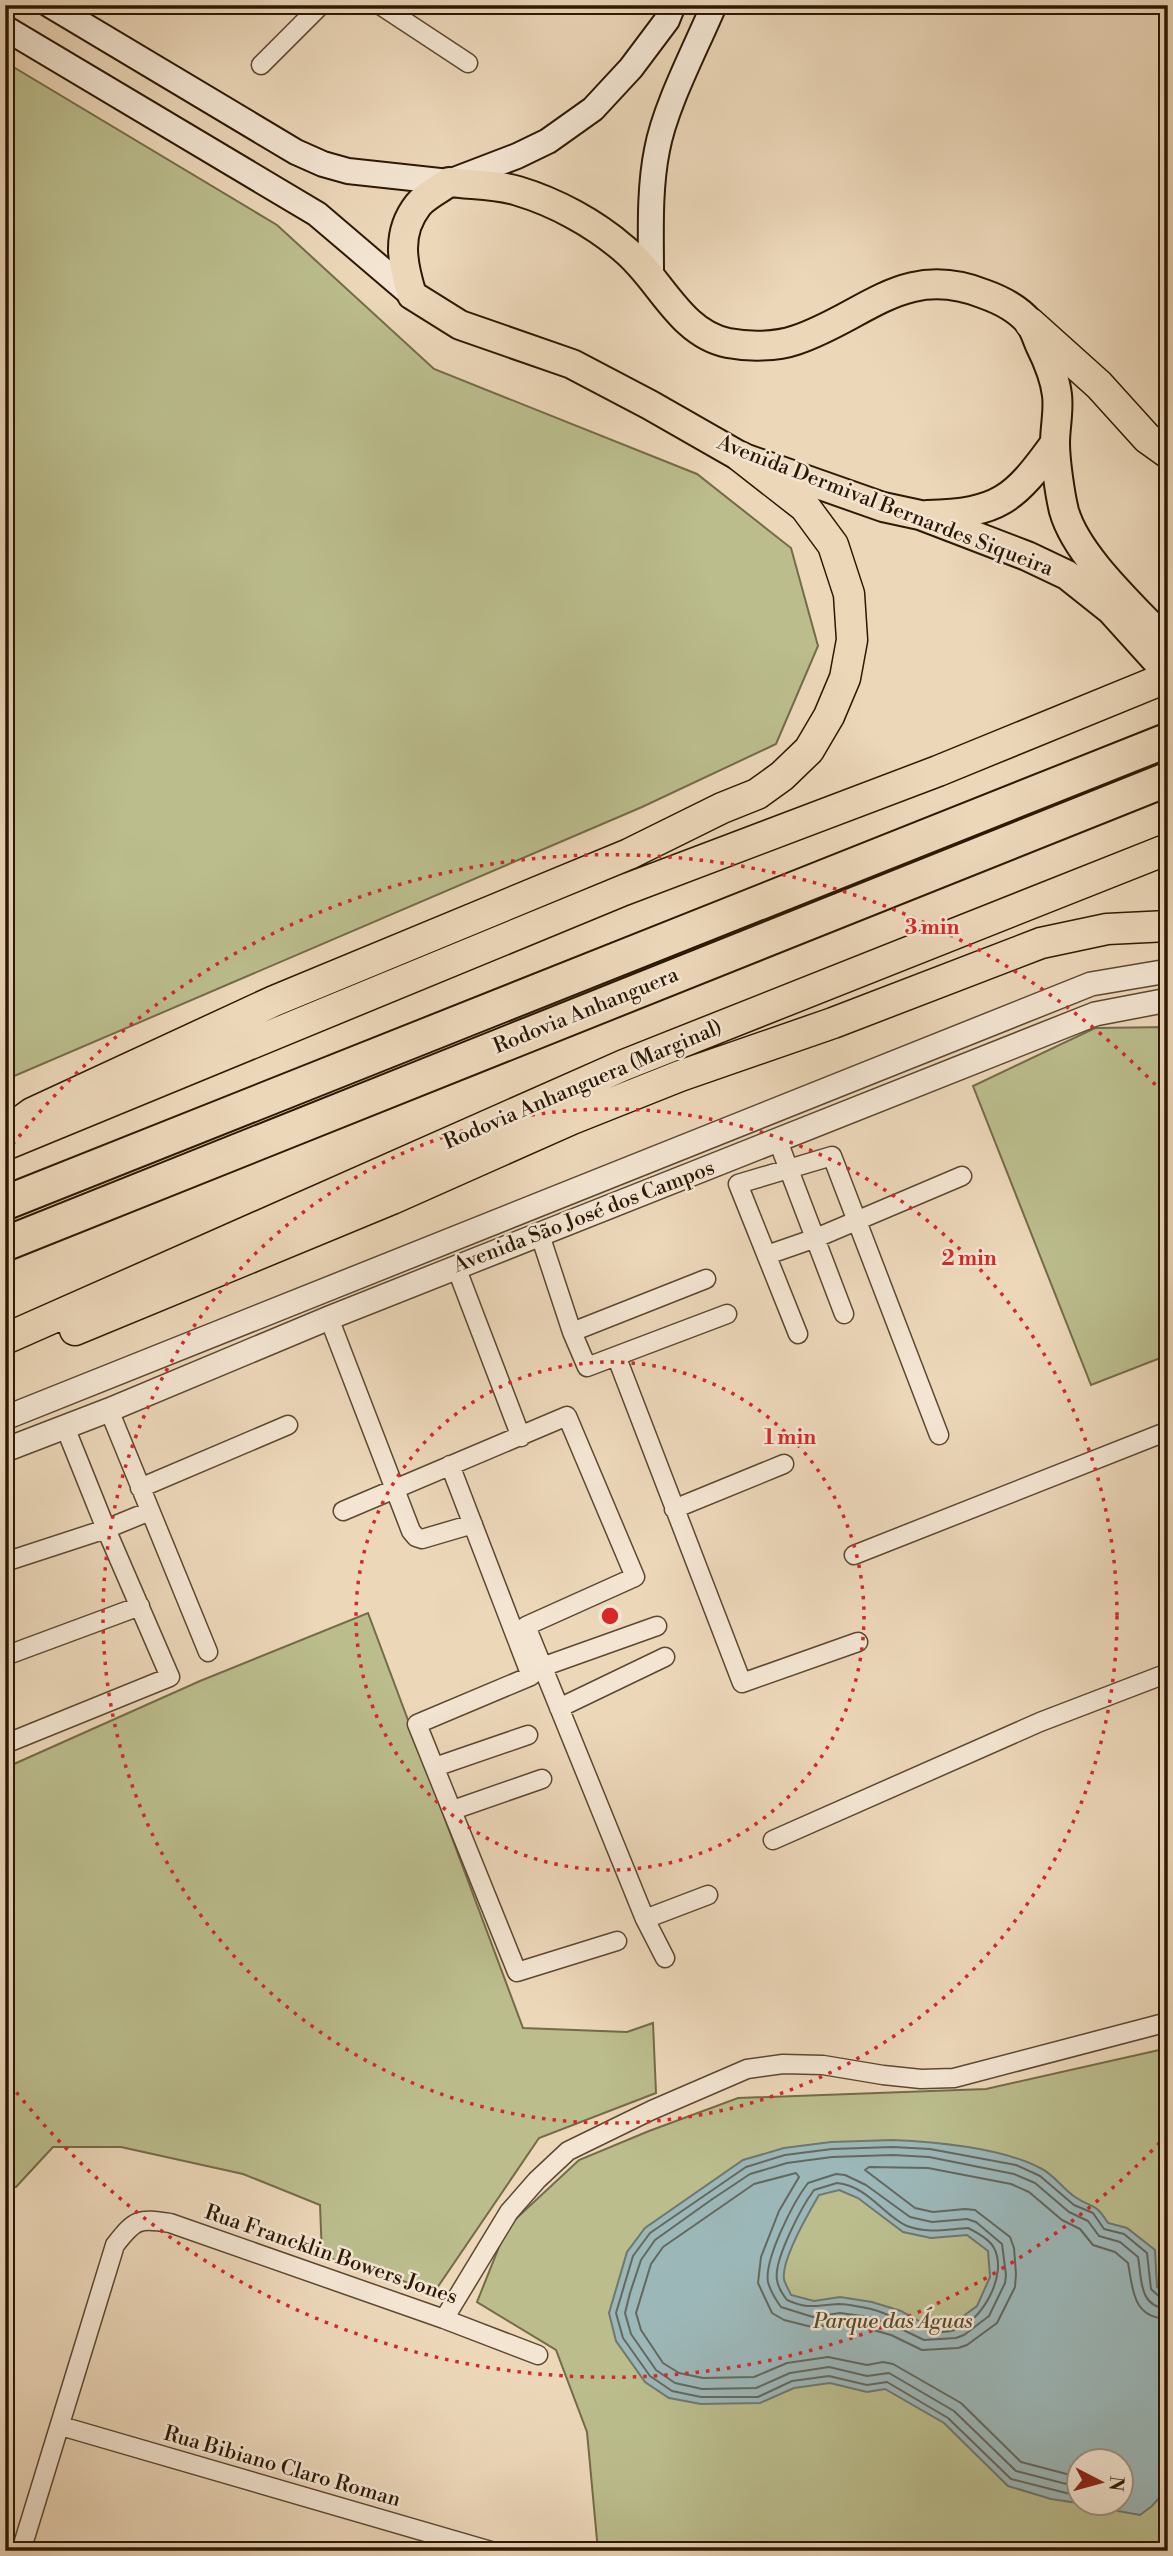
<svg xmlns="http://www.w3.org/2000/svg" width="1173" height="2556" font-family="'Libre Bodoni',serif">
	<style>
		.green { fill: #bbbd8d; stroke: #746b48; stroke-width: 2; fill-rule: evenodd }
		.water { fill: #9cb7b8; stroke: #6f7870; stroke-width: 2; fill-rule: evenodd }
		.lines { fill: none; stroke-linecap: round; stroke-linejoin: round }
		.shore { stroke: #64685e; stroke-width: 2 }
		.minor-casing { stroke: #5c4830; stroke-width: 21 }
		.tertiary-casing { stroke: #5c4830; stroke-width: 26 }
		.secondary-casing { stroke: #2c1903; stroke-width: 28 }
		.primary-casing { stroke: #2c1903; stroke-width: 32 }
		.trunk-casing { stroke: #2c1903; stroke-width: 33 }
		.motorway-casing { stroke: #2c1903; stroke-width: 37 }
		.minor { stroke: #f3e5d2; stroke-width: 18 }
		.tertiary { stroke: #f3e5d2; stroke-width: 23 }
		.secondary { stroke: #f3e5d2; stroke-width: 24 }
		.primary { stroke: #ecd7b9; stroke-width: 28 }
		.trunk { stroke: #ecd7b9; stroke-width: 30 }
		.motorway { stroke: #ecd7b9; stroke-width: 33 }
		.ring { fill: none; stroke: #d62828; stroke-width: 3.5; stroke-dasharray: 3.5 7 }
		.labels { text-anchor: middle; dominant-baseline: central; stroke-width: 5; stroke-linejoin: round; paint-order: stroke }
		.street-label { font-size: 21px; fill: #2c1903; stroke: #f3e5d2 }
		.park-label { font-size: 21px; font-style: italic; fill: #574a2c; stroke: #f3e5d2 }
		.centre { fill: #d62828; stroke: #f3e5d2; stroke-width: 3.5 }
		.ring-label { font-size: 21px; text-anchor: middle; font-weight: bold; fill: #d62828; stroke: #f3e5d2; stroke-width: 5; stroke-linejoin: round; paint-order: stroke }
	</style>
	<rect width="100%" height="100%" fill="#ecd7b9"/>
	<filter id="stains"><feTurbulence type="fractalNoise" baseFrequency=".00286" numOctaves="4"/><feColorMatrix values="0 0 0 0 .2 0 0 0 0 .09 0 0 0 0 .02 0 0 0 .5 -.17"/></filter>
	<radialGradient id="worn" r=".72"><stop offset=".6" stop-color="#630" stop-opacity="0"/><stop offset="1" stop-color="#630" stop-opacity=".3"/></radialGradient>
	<path class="green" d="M5,62l272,163 157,144 263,105 94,74 27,98 -42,98 -134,63 -637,273z
		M1168,1027v328l-77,30 -118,-299 122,-58z
		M368,1613l155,415 104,4 26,-9 3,70 -117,45 -104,153 -113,-35 -2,-51 -77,-31 -122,-27h-68l-37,40h-11v-419l195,-87z
		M1168,2048v503h-570l-11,-119 -31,-82 -79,-48 30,-75 72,-67 70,-29 89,-33 248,-9zM1078,2462h42v42h-42z"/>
	<path class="water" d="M893,2140c43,2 111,8 149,29 12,6 21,20 33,28 18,12 19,4 33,26l19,5 28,22 2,37 11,8v193l-16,18 -12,9 -61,-11h41v-42h-42v41l-27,-4 -43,-13 -64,-63 -59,-34 -18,3 -37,-9 -36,5 -34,15 -59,1 -32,-6 -24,-16 -29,-41 -7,-28 18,-61 18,-24 98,-68 41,-12 47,-6zM839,2190l19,8 45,34 28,6 36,-3 21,16 2,26 -13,29 -22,16 -29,3 -25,-14 -29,-9 -32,-5 -26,4 -23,-6c-2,-5 -6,-11 -7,-16 -3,-19 25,-67 35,-84z"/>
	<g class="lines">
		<path class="shore" d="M836,2174l9,1 21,10 44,32 22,5 35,-3 9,3 26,22 4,31 -1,8 -16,33 -25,19 -8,3 -32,2 -29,-14 -26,-9 -29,-4 -27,4 -32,-10c-5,-7 -11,-17 -13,-25 -4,-23 26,-81 40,-99z
			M837,2183c31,3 47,33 70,43 21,8 41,3 61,2 8,4 22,12 26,20 14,26 -11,71 -36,81 -31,12 -58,-13 -87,-20 -10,-2 -22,-5 -32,-5 -23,1 -30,6 -52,-4 -4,-5 -9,-13 -10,-20 -4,-19 25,-74 37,-90z
			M1078,2477l-57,-15 -60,-59 -68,-39 -10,-2 -16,3 -39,-8 -41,6 -33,14 -51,1 -24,-5 -16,-10 -22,-33 -5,-17 15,-49 12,-17 91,-63 42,-11 3,4 -20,34 -18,46 -3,26 14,30 12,7 28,7 28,-3 26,4 25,7 31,15 36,-2 9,-3 30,-22 18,-36 1,-13 -2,-26 -4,-11 -35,-27 -10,-1 -32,3 -18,-4 -50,-38 4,-3 59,1 83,16 18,8 33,28 18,9 13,16 22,7 13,11c5,26 4,55 40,56
			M1078,2487l-62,-16 -62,-60 -65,-38 -22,3 -38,-9 -39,6 -34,15 -54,1 -27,-6 -19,-13 -25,-36 -6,-21 5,-20 11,-33 14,-20 56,-40 39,-26 37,-11 45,-6 61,-2 36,2 85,17 21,9 34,29 19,9 11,15 21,6 18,15c4,21 0,50 30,52
			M1078,2496l-67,-17 -63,-61 -61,-36 -20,3 -38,-9 -37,5 -34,16h-57l-29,-6 -22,-15 -27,-38 -7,-25 17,-57 17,-23 96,-66 39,-12 47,-6 61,-2 37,2 86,16 24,11 34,29 19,8 11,16 20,5 23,19 4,36 11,10 6,1"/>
		<g class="minor-casing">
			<path id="minor" d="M380,5l88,58
				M261,65l60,-60
				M778,1141l66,173
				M540,1235l32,97 15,35 140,-53
				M767,1255l49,-17 146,-62
				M456,1267l65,170
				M329,1318l82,213 5,6 6,2 51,-15
				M572,1332l134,-53
				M798,1334l-60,-150 94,-28 107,279
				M617,1358l125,325 116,-41
				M109,1410l99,242
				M450,1465l81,211 -114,48 100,248 100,-31
				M140,1488l148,-63
				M674,1509l110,-45
				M343,1511l224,-95 68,161 -109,49 119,293 20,39
				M854,1555l314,-124
				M5,1562l101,-33 44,-18
				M5,1656l135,-50
				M542,1667l115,-41
				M559,1708l106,-51
				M5,1744l165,-67 -64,-148 -41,-102
				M435,1767l93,-32
				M453,1810l89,-31
				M773,1840l267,-118 128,-49
				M645,1919l63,-24
				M444,2319l65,-107 28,-32 31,-29 84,-41 95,-41 36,-5 40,1 60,10 38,4 33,-1 214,-56
				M61,2426l430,125
				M21,2551l94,-306c20,-26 24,-27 55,-22l274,96 94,36"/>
		</g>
		<g class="tertiary-casing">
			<path id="tertiary" d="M5,1418l1086,-434 77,-13
				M5,1450l104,-40 220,-92 766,-304 73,-14"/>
		</g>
		<g class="secondary-casing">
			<path id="secondary" d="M50,5l246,147 27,12 25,7 101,11 68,-26 31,-15 45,-32 38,-41 36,-48 6,-15
				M5,28l312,186 95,81
				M651,274c0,-41 -2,-84 6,-124 8,-44 39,-102 57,-145"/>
		</g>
		<g class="primary-casing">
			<path id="primary" d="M927,515c72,-2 87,-15 128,-72
				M1168,644c-33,-36 -91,-87 -104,-133 -4,-16 -9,-51 -9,-68 0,-16 4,-32 2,-48 -2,-17 -9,-34 -17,-50 -3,-7 -6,-17 -11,-23 -12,-14 -28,-22 -45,-28 -80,-32 -119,23 -188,46 -20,7 -47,7 -68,3 -49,-10 -68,-65 -104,-94 -30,-26 -69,-47 -106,-58 -22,-7 -47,-6 -69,-9 -9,7 -24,14 -31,23 -22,28 -16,58 -6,90l48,30 112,39 78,41 91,52 142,50 37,8 107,41 40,19 44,35 57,63"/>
		</g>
		<g class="trunk-casing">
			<path id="trunk" d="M1030,323l69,62 48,53 21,15
				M17,1124l15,-11 242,-112 355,-147 93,-46 35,-14 25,-18 27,-26 20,-34 16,-38 7,-38 -3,-46 -16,-49 -28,-38 -64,-50
				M5,1145l619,-255 314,-119 230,-94
				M75,1330l317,-131 180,-80 108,-43 153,-53 208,-80 66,-14 61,-3
				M5,1339l619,-274 544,-216"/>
		</g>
		<g class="motorway-casing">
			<path id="motorway" d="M5,1203l1163,-463
				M5,1244l1163,-465"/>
		</g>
		<use href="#minor" class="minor"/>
		<use href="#tertiary" class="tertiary"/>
		<use href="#secondary" class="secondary"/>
		<use href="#primary" class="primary"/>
		<use href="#trunk" class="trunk"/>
		<use href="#motorway" class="motorway"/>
	</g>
	<g class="ring">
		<circle cx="610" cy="1616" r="254"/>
		<circle cx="610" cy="1616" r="507"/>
		<path d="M1167 2135A761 761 0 0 1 6 2079M6 1153A761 761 0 0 1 1167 1097"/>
	</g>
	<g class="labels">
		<g class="street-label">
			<text transform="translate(885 506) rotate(21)">Avenida Dermival Bernardes Siqueira</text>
			<text transform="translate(586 1011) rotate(-22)">Rodovia Anhanguera</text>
			<text transform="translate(583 1085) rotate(-23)">Rodovia Anhanguera (Marginal)</text>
			<text transform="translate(584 1217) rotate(-21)">Avenida São José dos Campos</text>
			<text transform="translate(331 2255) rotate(19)">Rua Francklin Bowers Jones</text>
			<text transform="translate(282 2467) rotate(16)">Rua Bibiano Claro Roman</text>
		</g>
		<g class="park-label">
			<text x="893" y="2322">Parque das Águas</text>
		</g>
	</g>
	<circle cx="610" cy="1616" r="10" class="centre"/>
	<g class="ring-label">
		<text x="932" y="934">3 min</text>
		<text x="969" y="1265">2 min</text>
		<text x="790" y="1444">1 min</text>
	</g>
	<rect width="1173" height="2556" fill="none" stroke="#ecd7b9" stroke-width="28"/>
	<rect x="7" y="7" width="1159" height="2542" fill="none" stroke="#2c1903" stroke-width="3.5"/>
	<rect x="14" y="14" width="1145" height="2528" fill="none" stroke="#2c1903" stroke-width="2"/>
	<g transform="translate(1100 2482) rotate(96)"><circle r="33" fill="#f3e5d2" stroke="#a3937f" stroke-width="2"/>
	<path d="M0-5L12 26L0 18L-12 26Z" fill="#8f2418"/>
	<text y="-10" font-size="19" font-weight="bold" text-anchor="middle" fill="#2c1903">N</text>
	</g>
	<rect width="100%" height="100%" filter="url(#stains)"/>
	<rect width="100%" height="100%" fill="url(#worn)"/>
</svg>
